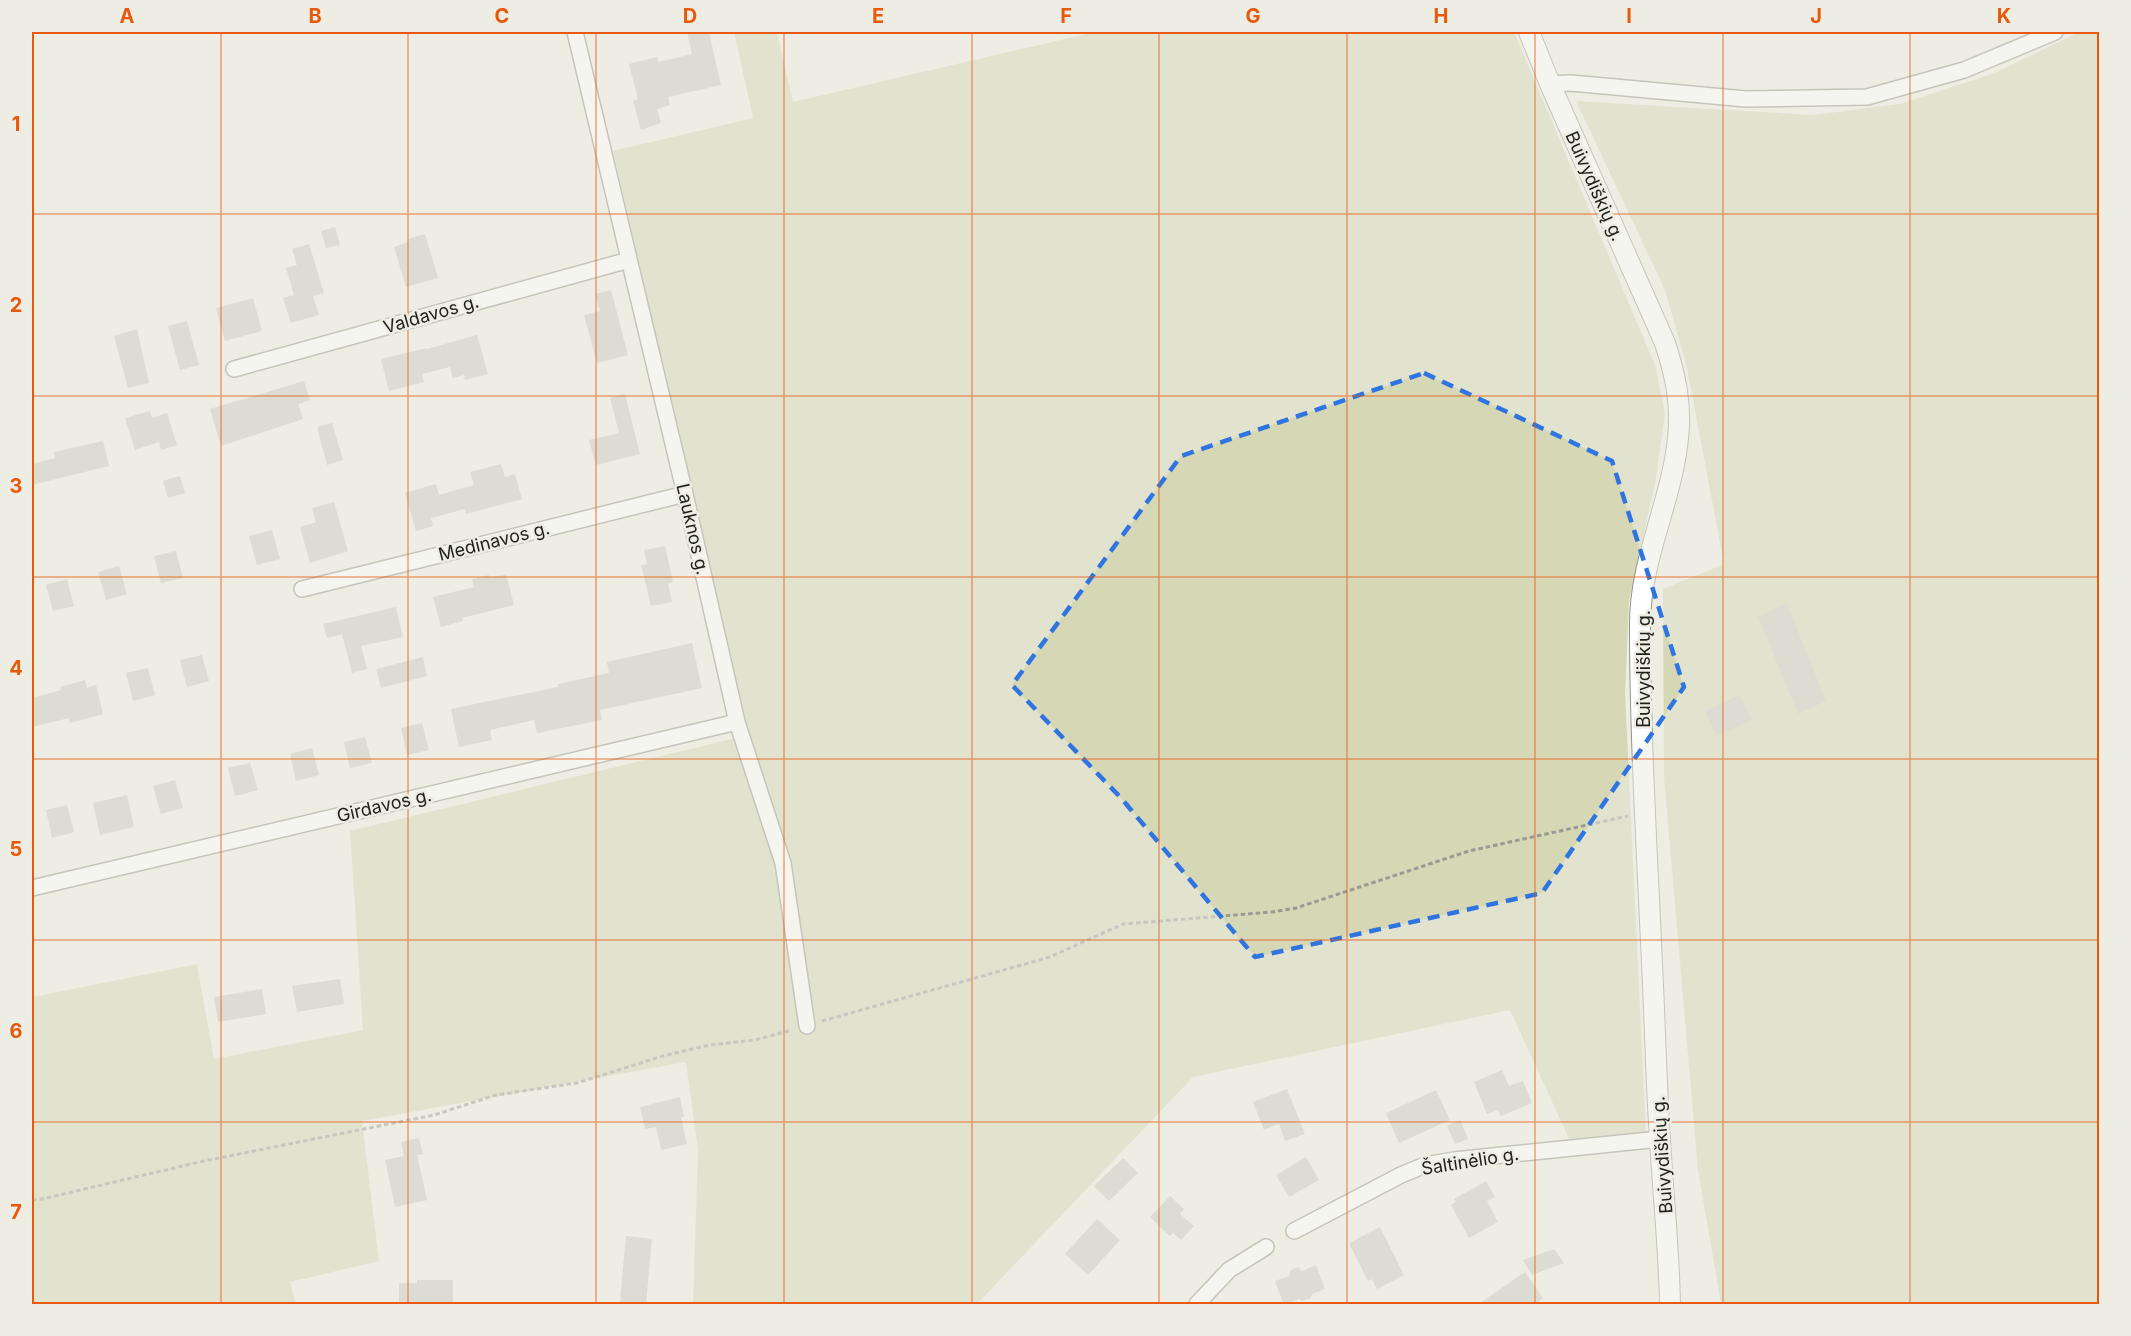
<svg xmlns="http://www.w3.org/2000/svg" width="2131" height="1336" font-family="Inter,sans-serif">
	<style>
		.green { fill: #d5d7b5 }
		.building { fill: #c7c7be }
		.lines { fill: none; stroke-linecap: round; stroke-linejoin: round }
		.street-casing { stroke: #93948b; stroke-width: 18 }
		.secondary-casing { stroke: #93948b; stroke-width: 22 }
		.path { stroke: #9a9a93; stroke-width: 3; stroke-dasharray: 4.5 3; stroke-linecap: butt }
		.street { stroke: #fff; stroke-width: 15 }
		.secondary { stroke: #fff; stroke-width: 20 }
		.marked { fill: none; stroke: #2f74e1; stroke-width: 4.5; stroke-dasharray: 12 8; stroke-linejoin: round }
		.grid { fill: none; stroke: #e8590c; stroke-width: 1.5; stroke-opacity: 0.55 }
		.labels { text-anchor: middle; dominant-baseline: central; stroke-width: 5; stroke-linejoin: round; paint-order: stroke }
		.street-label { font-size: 18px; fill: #1f1f1b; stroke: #edede4 }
		.neatline { fill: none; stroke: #e8590c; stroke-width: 2 }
		.grid-label { font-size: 20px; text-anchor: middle; font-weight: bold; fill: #e8590c }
	</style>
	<rect width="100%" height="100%" fill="#edede4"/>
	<path class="green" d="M734,32h43l16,70 302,-70h419l141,333 10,48 -9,66 -27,122 -4,93 21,440 -76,7 -60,-131 -317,67 -216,227h-284l5,-154 -12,-88 -324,59 17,140 -89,21 6,22h-264v-307l165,-33 17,95 149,-29 -13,-199 398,-96 -135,-584 140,-33z
		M2079,32h20v1272h-378l-23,-134 -34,-392 -1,-189 61,-25 -37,-196 -22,-78 -89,-189 237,14 87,-11 95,-31z"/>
	<path class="building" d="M687,32h22l12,53 -53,12 2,8 -13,4 4,14 -20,7 -8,-29 5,-2 -9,-35 28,-7 2,5 33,-8z
		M335,227l5,18 -14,3 -5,-17z
		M425,234l13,44 -32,9 -12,-40 15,-5 -1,-3z
		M309,244l15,49 -11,3 6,19 -28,8 -8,-25 11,-3 -8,-27 11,-3 -5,-16z
		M611,290l17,65 -31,8 -13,-48 16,-4 -5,-17z
		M253,298l9,33 -37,10 -9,-33z
		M187,321l12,44 -19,5 -12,-44z
		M137,329l12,54 -21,5 -14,-52z
		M477,335l11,39 -23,6 -1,-5 -11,3 -3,-11 -28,7 2,8 -35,9 -8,-32 46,-11v1z
		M304,381l6,19 -12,4 5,15 -82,27 -11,-37z
		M625,394l15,60 -44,11 -7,-25 30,-7 -9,-35z
		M150,411l2,7 15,-5 10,32 -16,5 -2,-8 -24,8 -10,-32z
		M332,423l11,37 -16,5 -10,-38z
		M103,441l6,25 -77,19v-21l23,-6 -1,-6z
		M501,464l4,13 10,-3 7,25 -56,15 -1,-5 -34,9 2,8 -17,5 -11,-38 31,-9 3,11 35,-10 -4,-13z
		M180,476l5,17 -17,5 -5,-17z
		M334,502l14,49 -38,12 -10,-36 16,-5 -4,-14z
		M272,530l8,29 -23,6 -8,-29z
		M665,546l8,36 -5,1 4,19 -21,4 -10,-41 6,-1 -3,-14z
		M176,551l7,27 -22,5 -7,-27z
		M119,566l8,28 -21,6 -8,-28z
		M506,574l8,31 -52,13 1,3 -22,6 -8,-30 41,-10 -2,-8 17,-4v3z
		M67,579l7,27 -21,5 -7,-26z
		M1787,604l39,97 -28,13 -40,-98z
		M396,607l7,30 -42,9 6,23 -15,4 -10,-39 -15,4 -4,-14z
		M692,643l10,45 -102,22 2,10 -65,13 -3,-13 -44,10 2,10 -33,7 -8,-38 107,-22v-3l51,-11 -2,-11z
		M202,655l7,26 -22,6 -7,-27z
		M423,657l4,19 -46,12 -5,-19z
		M148,668l7,27 -22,6 -7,-28z
		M85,680l2,8 9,-3 7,29 -33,9 -1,-5 -37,9v-29l29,-8 -1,-3z
		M1740,695l11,25 -34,16 -12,-25z
		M422,723l7,27 -22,5 -6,-27z
		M365,737l7,26 -22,5 -6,-26z
		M312,748l7,27 -23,6 -6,-27z
		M250,763l8,27 -23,6 -7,-28z
		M175,780l8,28 -22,6 -8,-28z
		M127,795l7,32 -34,8 -7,-32z
		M67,805l7,27 -22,6 -6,-28z
		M340,979l4,25 -47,8 -5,-26z
		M262,989l4,25 -48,8 -4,-25z
		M1502,1070l7,16 14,-5 9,22 -31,13 -3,-6 -11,4 -13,-32z
		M1287,1089l18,45 -20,7 -6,-17 -15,6 -11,-28z
		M1436,1090l14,30 -51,23 -13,-30z
		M680,1097l4,20h-3l6,27 -26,6 -5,-23 -11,2 -5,-22z
		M1460,1120l8,19 -13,5 -8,-18z
		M419,1138l4,16 -6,1 10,45 -32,7 -10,-47 19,-4 -3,-14z
		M1306,1157l13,23 -30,17 -13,-22z
		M1123,1158l15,15 -29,28 -15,-15z
		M1486,1181l9,16 -8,4 11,21 -29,16 -18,-33 5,-3 -2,-3z
		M1170,1196l14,13 -4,5 14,12 -13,14 -8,-7 -3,3 -20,-19z
		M1097,1219l23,21 -32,35 -23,-21z
		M1380,1227l24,48 -27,14 -5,-10 -4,2 -19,-38z
		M626,1236l26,3 -6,65 -26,-2z
		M1554,1249l10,14 -32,12 -9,-15z
		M1316,1265l9,24 -13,5 -1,4 -9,3 -3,-2 -15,6 -9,-24 14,-5 2,-6 7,-3 4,4z
		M1525,1272l18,26 -9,7h-57z
		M417,1280h36v25l-54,-3v-19h18z"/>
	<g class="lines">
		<g class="street-casing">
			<path id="street" d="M575,32l110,462 52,228 46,141 24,163
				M1550,84l21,-1 175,16 121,-2 97,-27 91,-38
				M234,369l395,-109
				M302,589l383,-95
				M32,888l705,-166
				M1294,1231l107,-56 24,-10 29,-5 206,-21
				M1197,1304l32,-34 37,-23"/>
		</g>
		<g class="secondary-casing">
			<path id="secondary" d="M1529,32l21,52 115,259c10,31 17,61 13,95 -6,63 -38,121 -38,186 0,113 7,227 12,340 3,58 4,117 8,175 3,55 9,110 10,165"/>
		</g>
		<path class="path" d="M822,1021l228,-64 73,-33 149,-12 24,-4 173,-57 159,-35
			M32,1200l10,-1 162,-38 230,-46 62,-20 81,-12 86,-27 46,-11 46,-5 37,-10"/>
		<use href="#street" class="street"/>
		<use href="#secondary" class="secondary"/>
	</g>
	<path d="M0 0H2131V1336H0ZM1424,373l188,88 72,226 -142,206 -287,64 -134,-159 -109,-113 169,-229z" fill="#edede4" fill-opacity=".55" fill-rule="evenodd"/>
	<path class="marked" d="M1424,373l188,88 72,226 -142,206 -287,64 -134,-159 -109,-113 169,-229z"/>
	<path class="grid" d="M221,32v1272M408,32v1272M596,32v1272M784,32v1272M972,32v1272M1159,32v1272M1347,32v1272M1535,32v1272M1723,32v1272M1910,32v1272M32,214h2068M32,396h2068M32,577h2068M32,759h2068M32,940h2068M32,1122h2068"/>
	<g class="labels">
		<g class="street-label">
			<text transform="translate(1595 186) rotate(66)">Buivydiškių g.</text>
			<text transform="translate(431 314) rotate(-16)">Valdavos g.</text>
			<text transform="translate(693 529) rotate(77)">Lauknos g.</text>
			<text transform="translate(494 541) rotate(-14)">Medinavos g.</text>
			<text transform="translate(1643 669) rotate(-90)">Buivydiškių g.</text>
			<text transform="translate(384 805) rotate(-13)">Girdavos g.</text>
			<text transform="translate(1662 1155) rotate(-94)">Buivydiškių g.</text>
			<text transform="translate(1470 1161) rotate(-9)">Šaltinėlio g.</text>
		</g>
	</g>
	<rect width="2131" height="1336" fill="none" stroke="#edede4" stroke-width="66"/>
	<rect x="33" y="33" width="2065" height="1270" class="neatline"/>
	<g class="grid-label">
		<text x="127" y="23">A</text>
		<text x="315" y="23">B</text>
		<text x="502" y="23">C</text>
		<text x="690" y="23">D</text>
		<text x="878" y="23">E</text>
		<text x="1066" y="23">F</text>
		<text x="1253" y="23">G</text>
		<text x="1441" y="23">H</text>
		<text x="1629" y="23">I</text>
		<text x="1816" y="23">J</text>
		<text x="2004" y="23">K</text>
		<text x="16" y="131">1</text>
		<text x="16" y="312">2</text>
		<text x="16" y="493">3</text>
		<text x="16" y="675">4</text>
		<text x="16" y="856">5</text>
		<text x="16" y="1038">6</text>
		<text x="16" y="1219">7</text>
	</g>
</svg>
